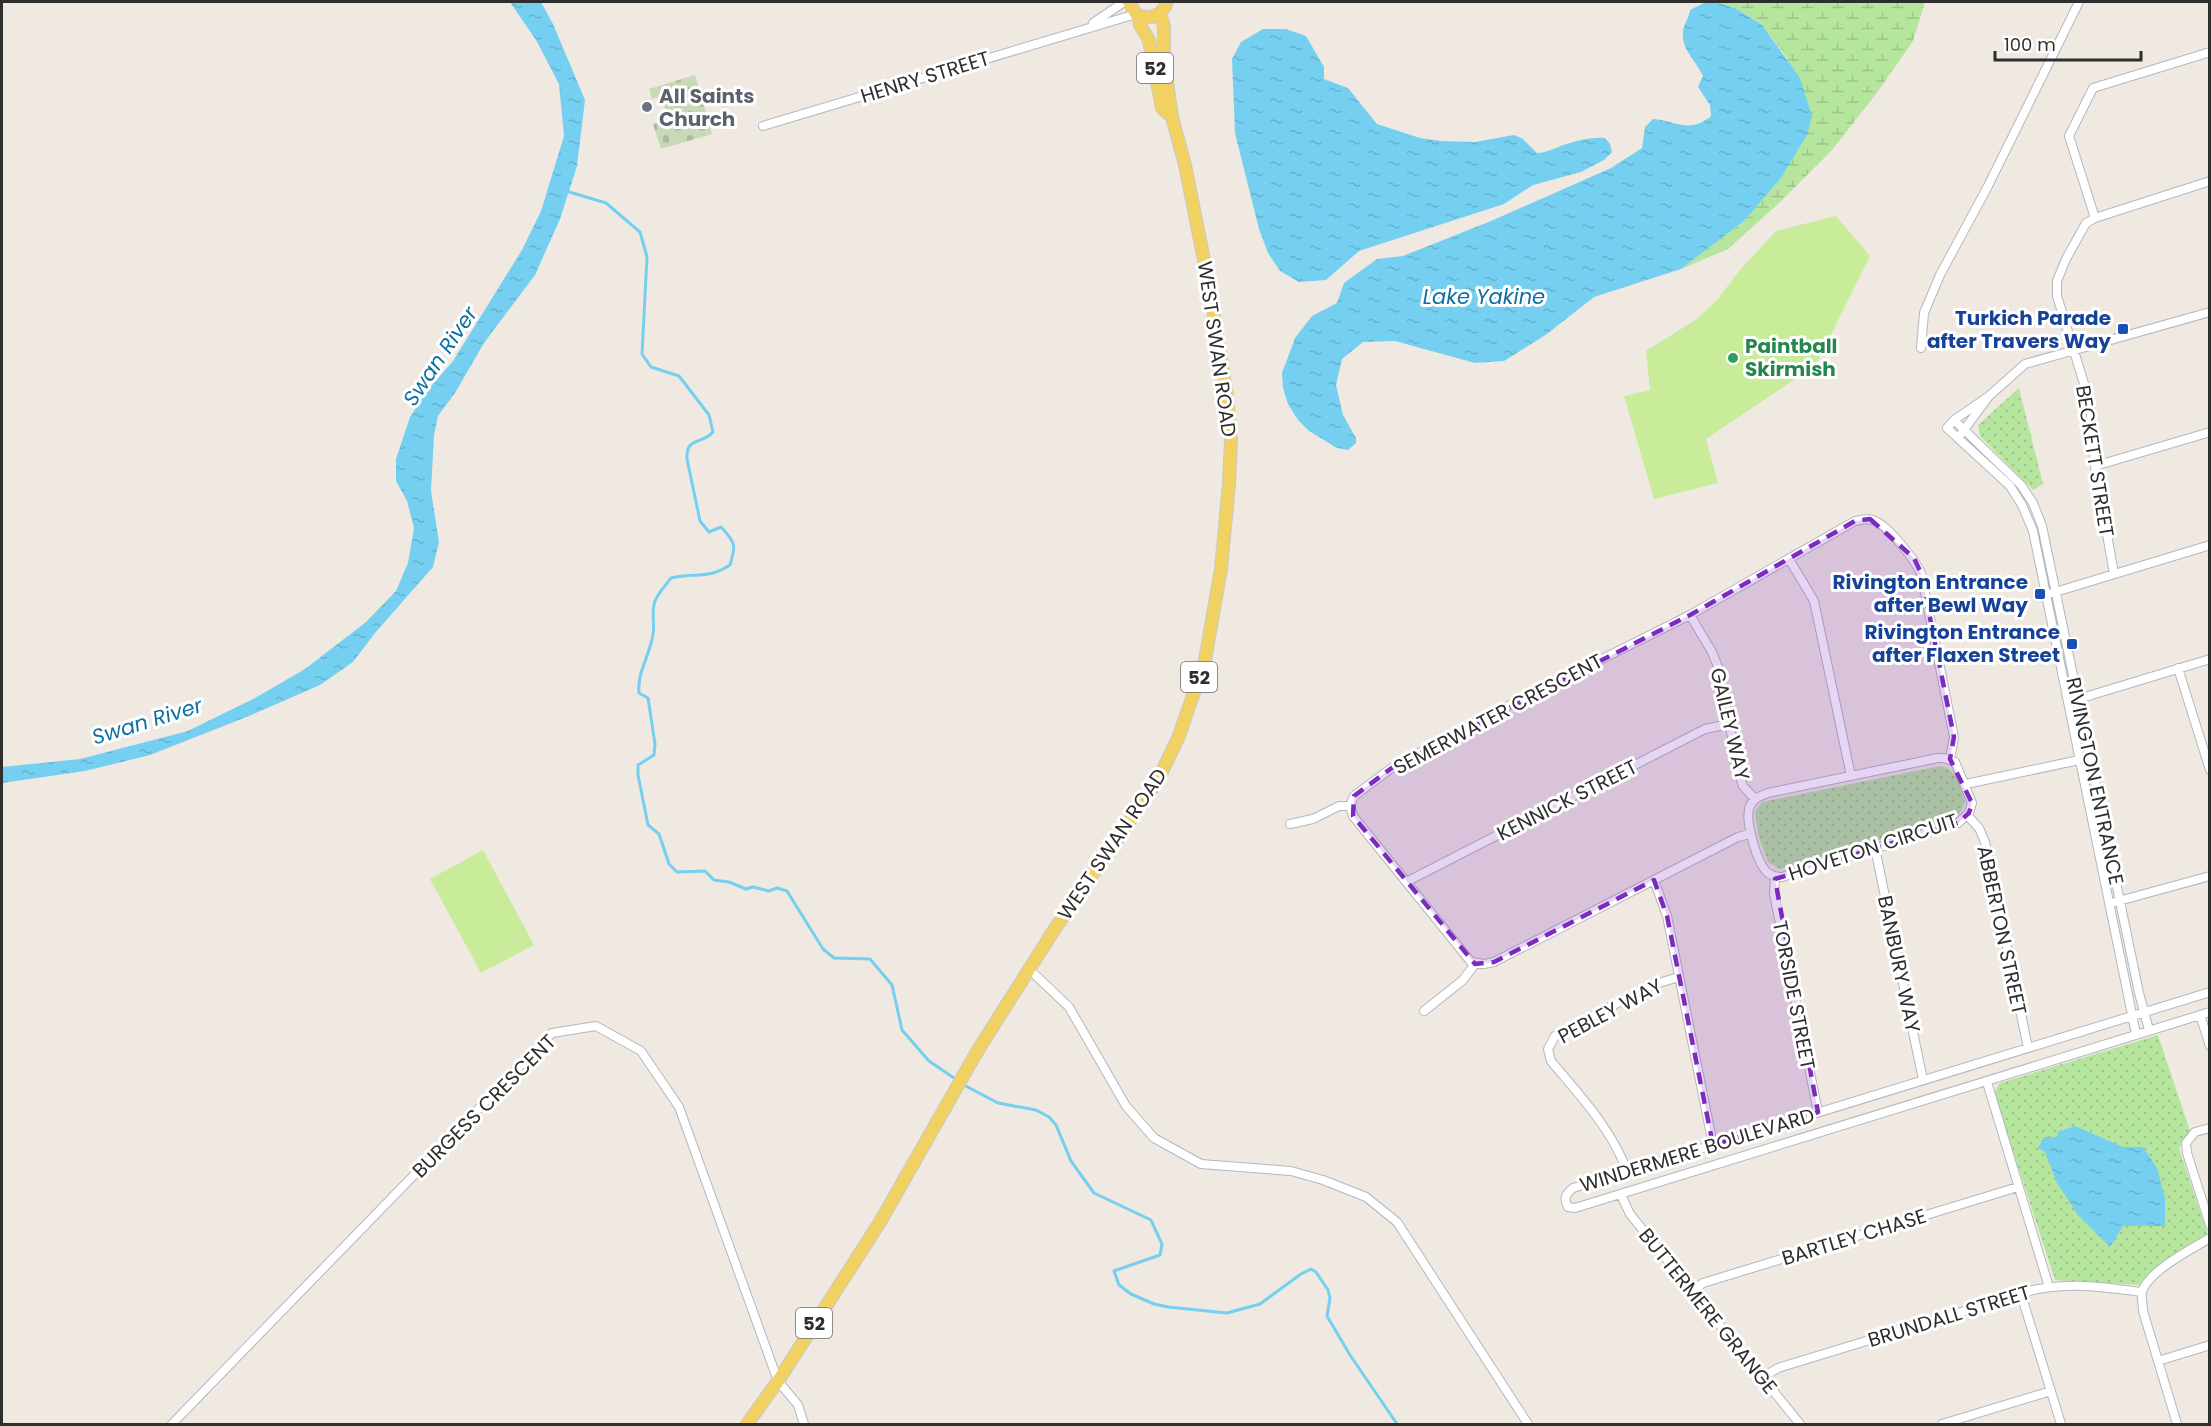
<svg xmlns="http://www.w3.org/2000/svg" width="2211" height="1426" font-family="Poppins,sans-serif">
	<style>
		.wetland { fill: url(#wetland-marsh) }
		.cemetery { fill: url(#cemetery-stones) }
		.park { fill: url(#park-dots) }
		.pitch { fill: #c9ec9a }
		.water { fill: url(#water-ripples) }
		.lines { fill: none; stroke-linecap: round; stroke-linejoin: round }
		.stream { stroke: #75cff0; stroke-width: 3 }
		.minor-casing { stroke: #b4b7c1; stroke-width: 10 }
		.primary-casing { stroke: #c9c9c9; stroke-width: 14 }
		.minor { stroke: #fff; stroke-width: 8 }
		.primary { stroke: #f2d163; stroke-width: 12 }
		.marked { fill: #7b2cbf; fill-opacity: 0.2; stroke: #7b2cbf; stroke-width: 4.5; stroke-dasharray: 12 8; stroke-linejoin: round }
		.worship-dot { fill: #6b7280; stroke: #fff; stroke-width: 2 }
		.transit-dot { fill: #1a4fb4; stroke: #fff; stroke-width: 2 }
		.leisure-dot { fill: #2e9e5b; stroke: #fff; stroke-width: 2 }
		.labels { text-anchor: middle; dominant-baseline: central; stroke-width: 6; stroke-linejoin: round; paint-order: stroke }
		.shield { fill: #fff; stroke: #6d6d6d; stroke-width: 1.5 }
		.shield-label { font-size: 18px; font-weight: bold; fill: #2e2e2e }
		.street-label { font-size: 20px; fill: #2e2e2e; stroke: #fff }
		.worship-label { font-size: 20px; font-weight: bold; fill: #5b616d; stroke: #fff; text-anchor: start }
		.transit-label { font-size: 20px; font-weight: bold; fill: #164399; stroke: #fff; text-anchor: end }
		.leisure-label { font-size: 20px; font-weight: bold; fill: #27864d; stroke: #fff; text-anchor: start }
		.water-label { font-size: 21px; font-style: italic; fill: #0d6fa3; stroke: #fff }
	</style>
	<defs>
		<pattern id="wetland-marsh" width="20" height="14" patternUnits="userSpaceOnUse" patternTransform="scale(1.5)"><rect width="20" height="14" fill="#b6e59e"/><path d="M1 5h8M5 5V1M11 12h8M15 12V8" fill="none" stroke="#9dc588"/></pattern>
		<pattern id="cemetery-stones" width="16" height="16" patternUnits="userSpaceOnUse" patternTransform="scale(1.5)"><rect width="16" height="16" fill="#c8d9b8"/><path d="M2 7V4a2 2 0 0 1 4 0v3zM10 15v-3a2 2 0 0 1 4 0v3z" fill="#acbb9e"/></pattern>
		<pattern id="park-dots" width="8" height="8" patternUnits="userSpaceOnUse" patternTransform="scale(1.5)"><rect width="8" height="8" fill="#b6e59e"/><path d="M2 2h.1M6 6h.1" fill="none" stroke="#9dc588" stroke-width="1.8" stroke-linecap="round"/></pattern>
		<pattern id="water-ripples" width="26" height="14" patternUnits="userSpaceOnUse" patternTransform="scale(1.5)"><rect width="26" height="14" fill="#75cff0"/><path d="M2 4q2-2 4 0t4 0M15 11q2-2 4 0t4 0" fill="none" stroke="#66b2ce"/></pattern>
	</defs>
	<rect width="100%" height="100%" fill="#efe9e1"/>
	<path class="wetland" d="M1720,2h205l-12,39 -37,53 -44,56 -54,54 -50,45 -47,20 63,-48 37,-43 26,-43 -20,-77 -25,-33 -25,-16 -18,-6z"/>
	<path class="cemetery" d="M695,75l17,59 -51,15 -8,-25 15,-5 -7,-23 -9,3 -3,-10z"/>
	<path class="park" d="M2019,388l24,96 -10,6 -53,-54 -2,-11z
		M1940,766c17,3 20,21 25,36l-5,11 -12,7 -168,49 -12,-7 -10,-27 -3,-23 7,-10z
		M2158,1035l32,96 -11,17 29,87 -49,31 -19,19 -85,-5 -61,-187 6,-10z"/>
	<path class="pitch" d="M1836,216l34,40 -54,109 -110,74 12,44 -64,16 -30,-103 26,-6 -4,-39 51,-32 21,-20 21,-28 37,-40z
		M483,850l51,95 -53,28 -51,-94z"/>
	<path class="water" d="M510,2h31l12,22 32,76 -8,66 -17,53 -25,56 -51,68 -29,50 -17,23 -4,19 -3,56 8,51 -6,25 -58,66 -22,29 -33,23 -71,31 -99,39 -65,16 -83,12v-16l78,-8 108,-28 67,-33 50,-29 61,-47 30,-31 12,-28 6,-35 -7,-27 -11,-20v-22l14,-42 16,-25 27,-31 69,-111 19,-39 23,-75 -5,-52 -23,-44z
		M1704,3h15l18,6 25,16 38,53 12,38 -5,19 -26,43 -37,43 -63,48 -87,28 -47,37 -43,27 -29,2 -80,-22 -32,1 -21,17 -6,26 7,30 13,23v5l-8,7 -11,-2 -28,-17 -11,-11 -10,-16 -5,-16 -1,-15 13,-35 17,-22 25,-13 7,-20 33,-24 26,-3 88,-35 120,-53 31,-20 3,-21 8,-8c23,2 37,15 58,-3l-1,-11 -12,-18 5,-11c-6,-14 -22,-27 -20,-44 0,-7 6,-13 7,-22z
		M1263,29h23l20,7 18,31v12l24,9 29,36 43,14 21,3 34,1 39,-7 9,4 14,14c8,0 12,-3 19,-5 15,-6 33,-11 49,-10l5,6 2,8 -8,8 -23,12 -48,13 -29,19 -145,47 -33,29 -27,2 -19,-11 -12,-18 -9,-24 -24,-96 -3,-74 9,-17z
		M2075,1126l48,21h20l14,21 8,30v28h-42l-13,21 -32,-32 -21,-32 -12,-31 -7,-4 6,-11h13l1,-5z"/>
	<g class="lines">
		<path class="stream" d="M566,191l40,12 34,29 7,25 -5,97 9,13 28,9 30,39 4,17c-11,13 -27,4 -26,27l13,62 9,11 12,-5c15,16 15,18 9,38 -23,15 -35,7 -59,13 -5,7 -13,15 -16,23 -4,10 0,23 -2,33 -3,22 -16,37 -14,59l9,5 7,46 -1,11 -16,10v10l10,50 11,9 10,30 8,8 28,-1 9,9 15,2 17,7 7,-2 16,4 8,-3 10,3 36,58 11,9 36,1 22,26 10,45 27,31 28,19
			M962,1084l36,19 38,7 13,7 7,8 15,36 23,32 57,27 11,24 -2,11 -46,16 5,14 12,9 23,10 14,3 59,6 33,-9 41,-30 10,-5 5,3 12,18 2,8 -3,18 23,39 47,69"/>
		<g class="minor-casing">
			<path id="minor" d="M1093,23l31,-21
				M763,126l373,-112
				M2095,218l-26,-82 24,-48 117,-36
				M1921,348l3,-35 16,-38 48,-89 91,-184
				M1989,396l-35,24 -7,8 63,58 12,19 11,26 103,503
				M1954,420l67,65 12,18 9,23 97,467 10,37
				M1961,434l28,-38 36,-32 185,-52
				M2095,466l115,-34
				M1789,559l25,42 37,175
				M2114,574l-19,-108 -5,-63 -33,-107v-15l9,-22 20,-36 9,-5 115,-37
				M2052,593l158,-48
				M1690,615l22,37 6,15 22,110 3,9 12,13
				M2178,668l32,102
				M2075,700l135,-41
				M1938,758h6l11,4 17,41 -3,10 -11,10 -176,54c-5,0 -10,-1 -14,-4 -11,-9 -24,-54 -18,-67 3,-8 11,-10 18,-13z
				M1966,784l118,-25
				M1967,815l12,13 6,14 43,206
				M1290,824l23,-5 26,-13h11
				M1750,834l-12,3 -244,125 -10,2 -13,-2 -118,-146 -3,-10 4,-10 39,-29 91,-49 206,-103 165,-94c6,-1 12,-3 18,-1 15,5 41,39 48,53l33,164 -4,22
				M1875,848l48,232
				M1775,877l-1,17 44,218
				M1654,880l13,36 46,229
				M1406,882l299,-153 24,-5
				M2115,902l95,-26
				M1029,969l40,38 57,99 28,32 47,26 90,7 32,9 43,17 31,25 131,202
				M2210,992l-637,196c-7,6 -10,10 -5,19l7,1 635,-196
				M1424,1011l39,-31 12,-16
				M2200,1015l10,31
				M1987,1082l62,205
				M2210,1128l-15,4 -9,11 1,10 23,72
				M1627,1171c-16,-43 -47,-75 -76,-110l-3,-12 7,-13 97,-51 27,-8
				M1621,1195l9,19 170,210
				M1692,1291l11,-8 315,-96
				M2021,1294l40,130
				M2158,1361l52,-16
				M1763,1377l15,-9 255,-78c40,-8 70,-3 109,2
				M172,1424l380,-391 44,-7 45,25 38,56 99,274 20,24 6,19
				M1942,1424l109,-33
				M2177,1424l-34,-113c0,-6 -2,-14 -1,-19 6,-21 50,-43 68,-54"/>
		</g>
		<g class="primary-casing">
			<path id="primary" d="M1129,2l7,12c14,7 26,2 31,-12
				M1139,16l1,9 9,15 13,68 10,9
				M747,1424l31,-43 102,-159 98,-172 76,-120 104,-150 21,-44 26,-76 16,-91 8,-85 2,-44 -4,-45 -17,-105 -25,-125 -13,-48 -8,-55v-36l-4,-13"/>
		</g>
		<use href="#minor" class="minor"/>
		<use href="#primary" class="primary"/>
	</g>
	<path class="marked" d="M1870,519l44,39 7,15 33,164 -4,22 22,44 -3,10 -11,10 -183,56 43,233 -105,33 -46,-229 -13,-36 -160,82 -19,2 -122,-148 1,-20 39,-29 297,-152 165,-94z"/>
	<circle class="worship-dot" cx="647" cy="107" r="6"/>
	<g class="transit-dot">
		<rect x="2117" y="323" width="12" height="12" rx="3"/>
		<rect x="2034" y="588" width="12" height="12" rx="3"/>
		<rect x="2066" y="638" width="12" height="12" rx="3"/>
	</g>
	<circle class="leisure-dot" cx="1733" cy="358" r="6"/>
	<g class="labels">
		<g class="shield">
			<rect x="1137" y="53" width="36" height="30" rx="4.5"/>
			<rect x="1181" y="662" width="36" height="30" rx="4.5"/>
			<rect x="796" y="1308" width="36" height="30" rx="4.5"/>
		</g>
		<g class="shield-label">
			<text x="1155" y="68">52</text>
			<text x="1199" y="677">52</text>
			<text x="814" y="1323">52</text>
		</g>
		<g class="street-label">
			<text transform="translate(925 77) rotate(-17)">HENRY STREET</text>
			<text transform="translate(1217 349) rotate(82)">WEST SWAN ROAD</text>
			<text transform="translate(2095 461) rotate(81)">BECKETT STREET</text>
			<text transform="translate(1498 714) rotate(-28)">SEMERWATER CRESCENT</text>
			<text transform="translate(1730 724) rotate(77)">GAILEY WAY</text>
			<text transform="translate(2095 781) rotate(78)">RIVINGTON ENTRANCE</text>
			<text transform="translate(1567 800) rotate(-27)">KENNICK STREET</text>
			<text transform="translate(1112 844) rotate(-56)">WEST SWAN ROAD</text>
			<text transform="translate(1873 847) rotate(-18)">HOVETON CIRCUIT</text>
			<text transform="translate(2002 930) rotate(78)">ABBERTON STREET</text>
			<text transform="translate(1899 964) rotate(78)">BANBURY WAY</text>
			<text transform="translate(1794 995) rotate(79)">TORSIDE STREET</text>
			<text transform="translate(1610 1011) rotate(-28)">PEBLEY WAY</text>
			<text transform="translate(484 1106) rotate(-45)">BURGESS CRESCENT</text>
			<text transform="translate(1697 1150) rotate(-17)">WINDERMERE BOULEVARD</text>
			<text transform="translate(1854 1237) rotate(-17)">BARTLEY CHASE</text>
			<text transform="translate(1708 1311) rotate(51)">BUTTERMERE GRANGE</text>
			<text transform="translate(1949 1316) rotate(-17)">BRUNDALL STREET</text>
		</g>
		<g class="worship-label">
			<text x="659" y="96">All Saints<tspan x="659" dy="23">Church</tspan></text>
		</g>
		<g class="transit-label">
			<text x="2111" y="318">Turkich Parade<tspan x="2111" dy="23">after Travers Way</tspan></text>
			<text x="2028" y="582">Rivington Entrance<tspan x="2028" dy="23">after Bewl Way</tspan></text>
			<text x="2060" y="632">Rivington Entrance<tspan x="2060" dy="23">after Flaxen Street</tspan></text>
		</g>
		<g class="leisure-label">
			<text x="1745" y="346">Paintball<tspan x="1745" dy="23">Skirmish</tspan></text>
		</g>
		<g class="water-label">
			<text x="1484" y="296">Lake Yakine</text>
			<text transform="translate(440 356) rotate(-56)">Swan River</text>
			<text transform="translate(147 721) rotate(-17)">Swan River</text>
		</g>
	</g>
	<rect width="2211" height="1426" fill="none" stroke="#2e2e2e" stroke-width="6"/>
	<path d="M1995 51v9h146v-9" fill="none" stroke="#2e2e2e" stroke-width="3"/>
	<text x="2004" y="51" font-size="18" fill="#2e2e2e" stroke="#ffffff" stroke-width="4.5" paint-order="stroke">100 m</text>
</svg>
